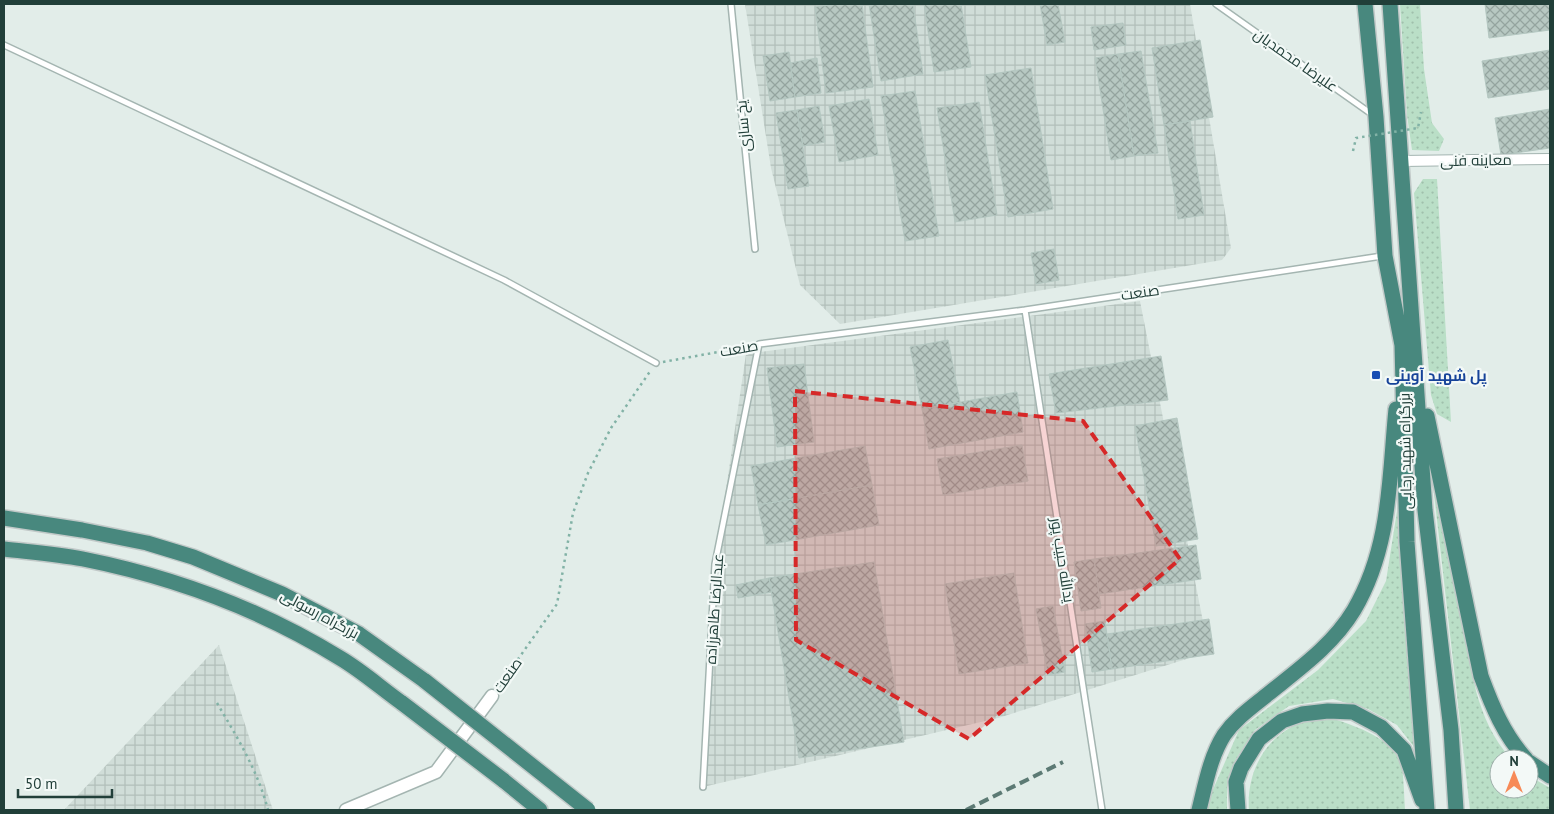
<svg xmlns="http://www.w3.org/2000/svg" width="1554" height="814" font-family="'PT Sans',Cairo,sans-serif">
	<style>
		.industrial { fill: url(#industrial-grid) }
		.grass { fill: url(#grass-dots) }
		.building { fill: url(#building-cross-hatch); stroke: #b4c7c1 }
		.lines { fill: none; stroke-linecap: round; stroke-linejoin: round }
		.service-casing { stroke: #a4b5b1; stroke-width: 8 }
		.minor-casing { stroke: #a4b5b1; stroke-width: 12 }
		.tertiary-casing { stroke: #a4b5b1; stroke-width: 15 }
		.trunk-casing { stroke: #c1c9c8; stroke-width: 18 }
		.path { stroke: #82b2a6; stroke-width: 2.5; stroke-dasharray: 2.5 4; stroke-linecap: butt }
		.service { stroke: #fff; stroke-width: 5 }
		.minor { stroke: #fff; stroke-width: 10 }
		.tertiary { stroke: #fff; stroke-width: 12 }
		.trunk { stroke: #48887e; stroke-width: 15 }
		.rail { stroke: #5c7a74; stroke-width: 4; stroke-dasharray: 10 5; stroke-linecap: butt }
		.trunk-bridge-casing { stroke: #c1c9c8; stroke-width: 18; stroke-linecap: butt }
		.path-bridge { stroke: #82b2a6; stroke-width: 2.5; stroke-dasharray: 2.5 4; stroke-linecap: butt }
		.trunk-bridge { stroke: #48887e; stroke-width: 15 }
		.marked { fill: #d62828; fill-opacity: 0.2; stroke: #d62828; stroke-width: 4; stroke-dasharray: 10 6; stroke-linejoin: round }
		.transit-dot { fill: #1a4fb4; stroke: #f3f9f7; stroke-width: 2 }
		.labels { text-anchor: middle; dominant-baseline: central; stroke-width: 4.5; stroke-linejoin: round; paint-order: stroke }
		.street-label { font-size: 15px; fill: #213f39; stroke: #f3f9f7 }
		.transit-label { font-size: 15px; font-weight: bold; fill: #164399; stroke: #f3f9f7; text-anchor: start }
	</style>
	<defs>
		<pattern id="industrial-grid" width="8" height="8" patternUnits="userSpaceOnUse" patternTransform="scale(1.25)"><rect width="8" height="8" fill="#d0ddd8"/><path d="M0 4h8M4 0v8" fill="none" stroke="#b2bfba"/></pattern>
		<pattern id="grass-dots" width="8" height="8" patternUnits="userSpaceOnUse" patternTransform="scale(1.25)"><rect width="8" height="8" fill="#badfc7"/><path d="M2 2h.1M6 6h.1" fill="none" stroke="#a0c0ac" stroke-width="1.8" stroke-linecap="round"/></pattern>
		<pattern id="building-cross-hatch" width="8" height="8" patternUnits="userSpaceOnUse" patternTransform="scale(1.25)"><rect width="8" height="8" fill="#b7c8c2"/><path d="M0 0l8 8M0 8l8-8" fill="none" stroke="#94a49f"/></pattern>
	</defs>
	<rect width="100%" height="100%" fill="#e2ede9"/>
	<path class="industrial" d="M745,4h445l41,244 -9,12 -382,64 -40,-39 -29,-117z
		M1140,301l69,351 -211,66 -295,69 13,-230 30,-203z
		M219,645l54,165h-209z"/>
	<path class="grass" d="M1400,4h20l4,65 8,54 12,16 -5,12 -27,-1 -5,-35z
		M1423,179h14l14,243 -14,-8 -6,-19 -17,-202z
		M1431,467l45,224c7,25 17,48 35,68h-12v30h30v-13l21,12v22h-80z
		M1398,505l20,247 -21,-27 -29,-16 -35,-10 -44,7 -34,24 -19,29 -9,22v29h-23l35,-80 79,-60 48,-49 20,-40z
		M1334,719c24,8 61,20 68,48 2,14 2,29 3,43h-156c-3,-39 18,-78 58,-89 9,-2 19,-1 27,-2z"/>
	<path class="building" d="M838,4h24l11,83 -47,6 -11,-86z
		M869,4h44l10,70 -42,7z
		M924,4h37l10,63 -37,5z
		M1040,4h18l7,38 -18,3z
		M1485,4h65v26l-61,8z
		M1123,23l3,22 -32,5 -3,-23z
		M1200,40l13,77 -49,8 -12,-77z
		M1550,50v39l-62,9 -6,-37z
		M1141,51l17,102 -24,3 -16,-102z
		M789,52l6,45 -25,4 -7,-45z
		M1118,54l16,102 -23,4 -16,-102z
		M817,58l4,35 -26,4 -5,-34z
		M1031,68l22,141 -45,8 -23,-142z
		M915,91l24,145 -34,5 -24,-145z
		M869,99l9,56 -39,7 -10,-56z
		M979,102l18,113 -42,7 -18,-114z
		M819,106l6,36 -22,4 -6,-36z
		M1550,109v39l-49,7 -6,-37z
		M797,110l12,76 -21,3 -12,-76z
		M1190,121l14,94 -26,4 -14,-94z
		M1054,249l5,31 -23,4 -5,-31z
		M948,340l12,62 -38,7 -12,-62z
		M1161,356l7,44 -112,13 -7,-39z
		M804,364l10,78 -37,5 -10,-79z
		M1017,392l6,40 -94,17 -7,-40z
		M1177,418l21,121 -42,7 -21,-120z
		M1022,445l6,36 -85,14 -6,-36z
		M865,446l7,39 -114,20 -7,-39z
		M872,485l7,40 -113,20 -8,-40z
		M1196,545l5,34 -102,15 -5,-35z
		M1094,559l7,49 -20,3 -7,-49z
		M874,562l30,180 -105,16 -30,-180z
		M1014,573l14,90 -69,11 -14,-90z
		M769,578l3,14 -34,6 -2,-13z
		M1053,606l12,66 -17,3 -12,-66z
		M1209,619l5,35 -102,15 -5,-35z
		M1105,621l7,48 -20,3 -7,-48z"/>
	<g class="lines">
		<g class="service-casing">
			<path id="service" d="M731,4l24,245
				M1216,4l157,111
				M4,45l500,235 152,83
				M1025,310l77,500
				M703,787l12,-223 44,-220 266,-34 357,-54"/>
		</g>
		<g class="minor-casing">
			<path id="minor" d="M1402,161l148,-2"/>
		</g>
		<g class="tertiary-casing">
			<path id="tertiary" d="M346,810l90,-38 56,-76"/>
		</g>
		<g class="trunk-casing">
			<path id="trunk" d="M1365,4l11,113 9,139 17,89 5,197 20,268
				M1390,4l35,506 26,220 5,80
				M1427,416l54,260c11,30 23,59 45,83
				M4,518l78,12 65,13 46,14 89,37 77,40 66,47
				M4,549c26,3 53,5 79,10 90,18 179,51 257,99 22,13 41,30 62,45
				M1529,762l21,14
				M503,780l37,30
				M1199,810c6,-24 11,-53 25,-75 12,-17 28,-28 44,-41 31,-25 65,-49 86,-84 37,-63 35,-131 42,-201
				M1238,810l-2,-28 5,-14 18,-29 23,-18 20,-7 26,-3 25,1 28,15 23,23 18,50"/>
		</g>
		<path class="path" d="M663,362l88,-16
			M499,686l58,-82 16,-91 15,-40 23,-45 40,-58
			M217,703c20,34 41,68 51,107"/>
		<use href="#service" class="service"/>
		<use href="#minor" class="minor"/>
		<use href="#tertiary" class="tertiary"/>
		<use href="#trunk" class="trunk"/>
		<path class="rail" d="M966,810l97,-48"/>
		<g class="trunk-bridge-casing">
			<path id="trunk-bridge" d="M425,681l163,129
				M402,703l101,77"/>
		</g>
		<path class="path-bridge" d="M1353,151l3,-13 62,-10 3,-16"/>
		<use href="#trunk-bridge" class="trunk-bridge"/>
	</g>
	<path class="marked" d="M795,391l288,30 97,138 -211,180 -173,-99z"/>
	<rect class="transit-dot" x="1371" y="370" width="10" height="10" rx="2.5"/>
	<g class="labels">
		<g class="street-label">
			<text transform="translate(1296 60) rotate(35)">علیرضا محمدیان</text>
			<text transform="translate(743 126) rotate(-95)">یخ سازی</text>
			<text transform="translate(1476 160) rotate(-1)">معاینه فنی</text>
			<text transform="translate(1140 292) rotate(-8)">صنعت</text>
			<text transform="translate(739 348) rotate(-10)">صنعت</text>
			<text transform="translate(1405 451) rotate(-91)">بزرگراه شهید رجایی</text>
			<text transform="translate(1063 560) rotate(81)">یدالله حبیب پور</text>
			<text transform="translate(714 609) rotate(-86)">عبدالرضا طاهرزاده</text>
			<text transform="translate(320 614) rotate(28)">بزرگراه رسولی</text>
			<text transform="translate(507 675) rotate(-55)">صنعت</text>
		</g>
		<g class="transit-label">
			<text x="1386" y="375">پل شهید آوینی</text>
		</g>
	</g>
	<rect width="1554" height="814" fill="none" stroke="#213f39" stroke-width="10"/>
	<g transform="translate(1514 774)"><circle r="24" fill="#f3f9f7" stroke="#9fafab"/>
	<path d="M0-4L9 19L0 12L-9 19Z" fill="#f78a57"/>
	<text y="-8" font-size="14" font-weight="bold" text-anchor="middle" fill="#213f39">N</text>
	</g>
	<path d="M18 789v8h94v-8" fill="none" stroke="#213f39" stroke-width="2.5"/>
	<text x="25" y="789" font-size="15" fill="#213f39" stroke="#f3f9f7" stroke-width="4" paint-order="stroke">50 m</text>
</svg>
